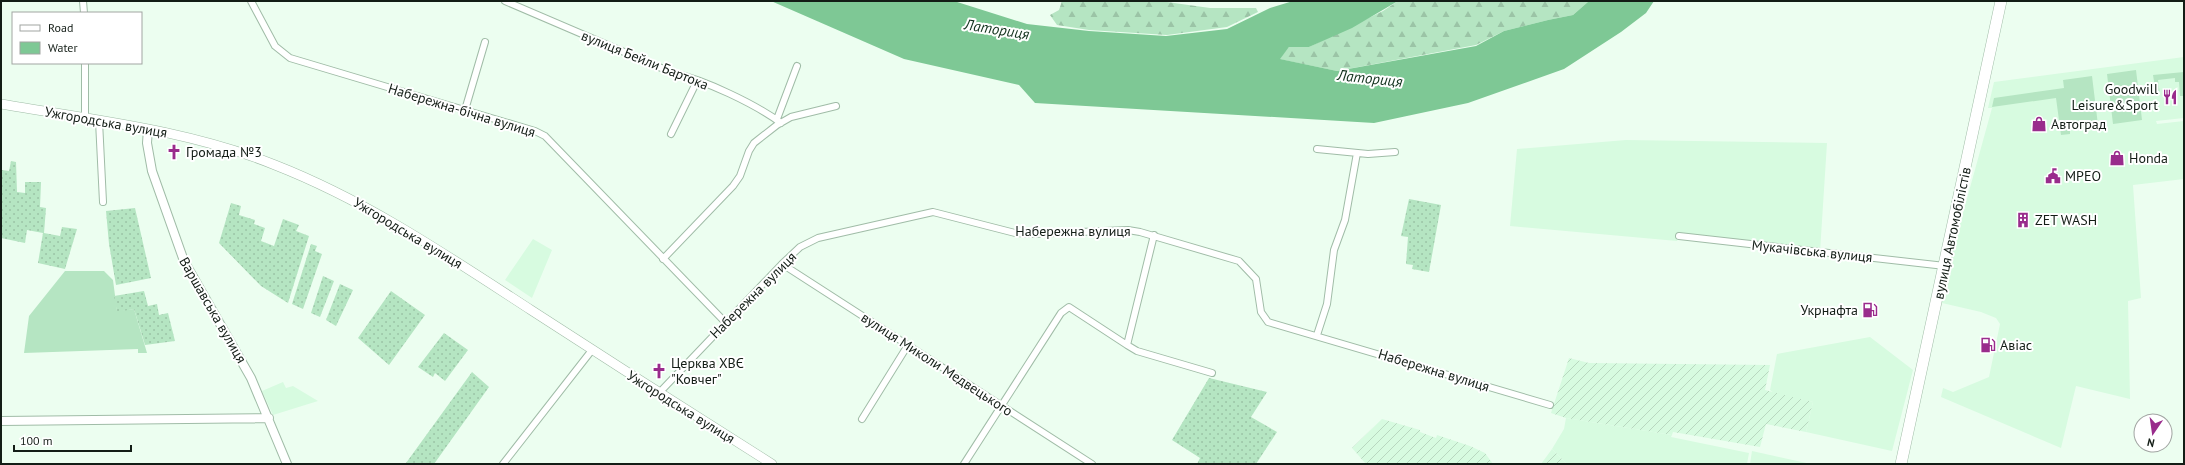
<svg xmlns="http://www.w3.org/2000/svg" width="2185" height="465" font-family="'PT Sans',sans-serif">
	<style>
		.built { fill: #d7fbe0 }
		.industrial { fill: url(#industrial-furrows) }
		.grass { fill: #b5e5c2 }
		.forest { fill: url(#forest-firs) }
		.garden { fill: url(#garden-dots) }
		.water { fill: #7ec895 }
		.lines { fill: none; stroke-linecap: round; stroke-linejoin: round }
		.minor-casing { stroke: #a0bca7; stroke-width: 8 }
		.tertiary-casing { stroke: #a0bca7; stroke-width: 10 }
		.secondary-casing { stroke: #a0bca7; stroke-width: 10 }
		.trunk-casing { stroke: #a0bca7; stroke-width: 12 }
		.minor { stroke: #fff; stroke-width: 6 }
		.tertiary { stroke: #fff; stroke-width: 8 }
		.secondary { stroke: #fff; stroke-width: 9 }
		.trunk { stroke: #fff; stroke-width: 11 }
		.labels { text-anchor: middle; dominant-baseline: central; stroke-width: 4; stroke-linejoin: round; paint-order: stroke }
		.street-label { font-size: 14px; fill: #131d16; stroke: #fff }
		.poi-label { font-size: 14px; fill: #131d16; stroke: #fff; text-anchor: start }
		.water-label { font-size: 15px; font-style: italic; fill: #11311c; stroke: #fff }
	</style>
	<defs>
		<pattern id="industrial-furrows" width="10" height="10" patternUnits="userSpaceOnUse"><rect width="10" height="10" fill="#d7fbe0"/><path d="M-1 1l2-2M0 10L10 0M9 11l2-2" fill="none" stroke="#b8d7bf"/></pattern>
		<pattern id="forest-firs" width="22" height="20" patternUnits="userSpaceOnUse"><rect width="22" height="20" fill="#b5e5c2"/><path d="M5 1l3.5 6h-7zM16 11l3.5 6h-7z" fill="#9bc4a6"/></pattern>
		<pattern id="garden-dots" width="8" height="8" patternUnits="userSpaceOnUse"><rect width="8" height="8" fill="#b5e5c2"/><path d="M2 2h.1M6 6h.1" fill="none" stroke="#9bc4a6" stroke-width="1.8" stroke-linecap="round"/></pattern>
	</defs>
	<rect width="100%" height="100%" fill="#ecfef0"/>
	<path class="built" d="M2184,57v61l-28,3 1,3 27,-3v58l-51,6 8,113 -13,3 2,98 -54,-13 -15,62 -120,-51 2,-9 10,4 36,-15 11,-53 -4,-6 -15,-6 -39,-9 13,-61 37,-134h-4l6,-26z
		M1626,140l201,3 -7,109 -141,-16 -2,5 -167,-15 7,-77z
		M533,239l19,11 -20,48 -27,-18z
		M1870,337l43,33 -21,81 -86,-19 7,-30 -38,-8 -5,-4 7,-36z
		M283,382l3,6 7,-2 25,15 -45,14 -11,-24z
		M1566,418l106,17 -1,2 78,16 -2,11h-180l-15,-15 12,-20z
		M1752,451l27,6 32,7h-61z"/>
	<path class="industrial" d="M1569,358l20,5 181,2 -5,25 48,12 -7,30 -40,-8 -6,23 -87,-15 -1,3 -106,-17 -15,-5z
		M1382,419l38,11v2l16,6 1,-3 33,11 15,7 8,11h-127l-14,-16z
		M1552,449l15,15h-26z"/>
	<path class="grass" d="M2136,70l6,50 -29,4 -6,-50z
		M2184,72v24h-4l-1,-14h-4v-4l-17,2 2,14h-4l-3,-19z
		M2092,76l6,49 -28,4v5l-9,1 -5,-37 -64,9 2,-9 70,-10 -1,-8z
		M65,271h39l9,9 4,31 17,-2 13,44h-9v-4l-114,4 5,-37z"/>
	<path class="forest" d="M1062,1h98l50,7h46l2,4 -31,15 -60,8 -78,-5 -32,-5 -7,-10 9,-5z
		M1398,1h191l-16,14 -25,5 -44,11 -28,14 -139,26 -58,-12 10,-12h20l74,-36z"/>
	<path class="garden" d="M1,151l1,19 7,1 2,-10 5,1 1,30 8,1v-11h16l-1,25 6,1 -2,25 16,3 2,-9 15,2 -12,40 -27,-6 5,-30 -16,-3 -2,13 -24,-5z
		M1409,199l32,6 -12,67 -17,-3 1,-4 -7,-1 2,-27 -7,-1z
		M231,203l10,3 -2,9 16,5 -1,4 11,4 -4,13 13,5 9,-27 16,6 -3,6 13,5 -21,67 -27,-17 -42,-43z
		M135,208l16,70 -35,7 -7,-41 -3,-33z
		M311,244l6,2 -2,5 7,3 -19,55 -11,-5z
		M323,276l11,5 -14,36 -9,-4z
		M340,284l13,6 -17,36 -10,-6z
		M144,291l4,15 9,-2 2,11 9,-2 7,28 -30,4 -11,-36 -17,3 -3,-16z
		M391,291l34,24 -36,50 -31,-27z
		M444,333l24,17 -23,31 -10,-8 -2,4 -15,-10z
		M472,372l17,15 -55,77h-27l-1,-1z
		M1209,378l58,14 -16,25 26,15 -21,32h-59l3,-6 -28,-18z"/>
	<path class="water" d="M771,1h183l73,23 62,7 77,5 61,-7 43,-21 23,-7h105l-46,27 -43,19h-20l-9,12 57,12 139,-25 28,-15 44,-11 25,-5 16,-14h65l-8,12 -25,19 -57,37 -96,34 -94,20 -339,-20 -16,-18 -115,-26z"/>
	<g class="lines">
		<g class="minor-casing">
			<path id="minor" d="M83,1l1,12
				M251,1l24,45 15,12 245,73 10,5 180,186
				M505,1l168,72c32,7 82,31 108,50
				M85,63v56
				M465,110l20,-68
				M777,119l20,-53
				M99,121l4,81
				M671,134l26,-53
				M1317,149l51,5 27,-2
				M1154,235l-27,110 10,6 75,22
				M1679,236l266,30
				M663,259l70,-73 7,-10 9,-25 5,-8 23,-18 14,-8 45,-11
				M782,264l310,200
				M1317,335l10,-31 7,-54 11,-30 12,-67
				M659,393l123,-129 18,-17 18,-9 115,-26 82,21 17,1 96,-4 12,2 99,29 17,18 5,33 7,10 282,83
				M862,419l46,-74
				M503,464l89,-114
				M964,464l97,-151 8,-6 58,38"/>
		</g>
		<g class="tertiary-casing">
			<path id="tertiary" d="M148,129l-1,14 5,28 32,90 67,117 36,86
				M1,421l268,-3"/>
		</g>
		<g class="secondary-casing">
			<path id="secondary" d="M1,104c92,16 187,26 274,61 92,36 173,91 256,145 80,52 160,103 241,154"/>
		</g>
		<g class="trunk-casing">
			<path id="trunk" d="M1901,464l100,-463"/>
		</g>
		<use href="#minor" class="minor"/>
		<use href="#tertiary" class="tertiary"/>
		<use href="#secondary" class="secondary"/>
		<use href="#trunk" class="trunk"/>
	</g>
	<defs>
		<g id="restaurant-bare" transform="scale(1.2)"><path d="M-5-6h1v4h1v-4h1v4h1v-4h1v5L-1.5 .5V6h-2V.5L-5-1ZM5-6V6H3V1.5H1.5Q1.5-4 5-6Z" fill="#992c8c" stroke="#fff" stroke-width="2.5" paint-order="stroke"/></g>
		<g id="shop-bare" transform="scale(1.2)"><path d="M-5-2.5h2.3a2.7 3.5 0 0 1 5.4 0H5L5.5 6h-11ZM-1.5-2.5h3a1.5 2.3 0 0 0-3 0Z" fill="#992c8c" stroke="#fff" stroke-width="2.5" paint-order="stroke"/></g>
		<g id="church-bare" transform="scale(1.2)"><path d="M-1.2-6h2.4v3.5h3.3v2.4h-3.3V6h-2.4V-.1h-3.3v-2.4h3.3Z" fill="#992c8c" stroke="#fff" stroke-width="2.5" paint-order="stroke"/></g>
		<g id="civic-bare" transform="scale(1.2)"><path d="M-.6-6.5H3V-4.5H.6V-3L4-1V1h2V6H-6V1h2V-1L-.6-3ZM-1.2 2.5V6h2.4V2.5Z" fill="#992c8c" stroke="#fff" stroke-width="2.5" paint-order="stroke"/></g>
		<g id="building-bare" transform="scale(1.2)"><path d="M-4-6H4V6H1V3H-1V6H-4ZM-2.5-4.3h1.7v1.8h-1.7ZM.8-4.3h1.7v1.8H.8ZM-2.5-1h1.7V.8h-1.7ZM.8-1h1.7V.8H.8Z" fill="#992c8c" stroke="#fff" stroke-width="2.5" paint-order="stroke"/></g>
		<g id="fuel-bare" transform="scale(1.2)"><path d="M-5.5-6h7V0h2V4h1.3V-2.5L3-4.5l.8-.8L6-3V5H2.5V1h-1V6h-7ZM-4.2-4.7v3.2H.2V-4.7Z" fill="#992c8c" stroke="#fff" stroke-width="2.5" paint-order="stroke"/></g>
	</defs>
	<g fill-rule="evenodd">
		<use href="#restaurant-bare" x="2170" y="97"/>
		<use href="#shop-bare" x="2039" y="124"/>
		<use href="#church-bare" x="174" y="152"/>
		<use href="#shop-bare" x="2117" y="158"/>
		<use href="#civic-bare" x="2053" y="176"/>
		<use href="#building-bare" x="2023" y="220"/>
		<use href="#fuel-bare" x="1870" y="310"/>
		<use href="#fuel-bare" x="1988" y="345"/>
		<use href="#church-bare" x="659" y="371"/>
	</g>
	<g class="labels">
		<g class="street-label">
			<text transform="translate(645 60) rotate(22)">вулиця Бейли Бартока</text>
			<text transform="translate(462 110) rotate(17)">Набережна-бічна вулиця</text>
			<text transform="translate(106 122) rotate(10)">Ужгородська вулиця</text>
			<text x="1073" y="231">Набережна вулиця</text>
			<text transform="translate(408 233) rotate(31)">Ужгородська вулиця</text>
			<text transform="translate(1952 233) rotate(-78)">вулиця Автомобілістів</text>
			<text transform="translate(1812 251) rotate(6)">Мукачівська вулиця</text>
			<text transform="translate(753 295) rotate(-45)">Набережна вулиця</text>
			<text transform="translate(213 310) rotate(60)">Варшавська вулиця</text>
			<text transform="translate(937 364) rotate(33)">вулиця Миколи Медвецького</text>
			<text transform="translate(1434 370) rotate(17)">Набережна вулиця</text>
			<text transform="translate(681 407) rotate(32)">Ужгородська вулиця</text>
		</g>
		<g class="poi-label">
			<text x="2158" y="89" text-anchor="end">Goodwill<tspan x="2158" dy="16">Leisure&amp;Sport</tspan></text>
			<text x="2051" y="124">Автоград</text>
			<text x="186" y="152">Громада №3</text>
			<text x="2129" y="158">Honda</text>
			<text x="2065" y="176">МРЕО</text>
			<text x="2035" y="220">ZET WASH</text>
			<text x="1858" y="310" text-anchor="end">Укрнафта</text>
			<text x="2000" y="345">Авіас</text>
			<text x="671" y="363">Церква ХВЄ<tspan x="671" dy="16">"Ковчег"</tspan></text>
		</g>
		<g class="water-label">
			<text transform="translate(997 29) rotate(9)">Латориця</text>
			<text transform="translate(1370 78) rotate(6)">Латориця</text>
		</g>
	</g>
	<rect width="2185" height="465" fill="none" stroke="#131d16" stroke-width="4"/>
	<rect x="12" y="12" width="130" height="52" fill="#ffffff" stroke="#a1a5a2"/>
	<rect x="20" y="25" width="20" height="6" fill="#ffffff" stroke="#a1a5a2"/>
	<text x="48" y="32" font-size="12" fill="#131d16">Road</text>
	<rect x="20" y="42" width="20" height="12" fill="#7ec895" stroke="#a1a5a2"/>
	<text x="48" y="52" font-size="12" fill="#131d16">Water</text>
	<g transform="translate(2153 433) rotate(193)"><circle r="19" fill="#ffffff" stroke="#a1a5a2"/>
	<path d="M0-3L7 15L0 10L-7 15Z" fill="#992c8c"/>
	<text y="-6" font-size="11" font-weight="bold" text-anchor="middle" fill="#131d16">N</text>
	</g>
	<path d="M14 445v6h117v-6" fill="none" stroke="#131d16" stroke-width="2"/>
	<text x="20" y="445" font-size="12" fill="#131d16" stroke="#ffffff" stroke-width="3" paint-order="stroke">100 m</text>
</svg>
